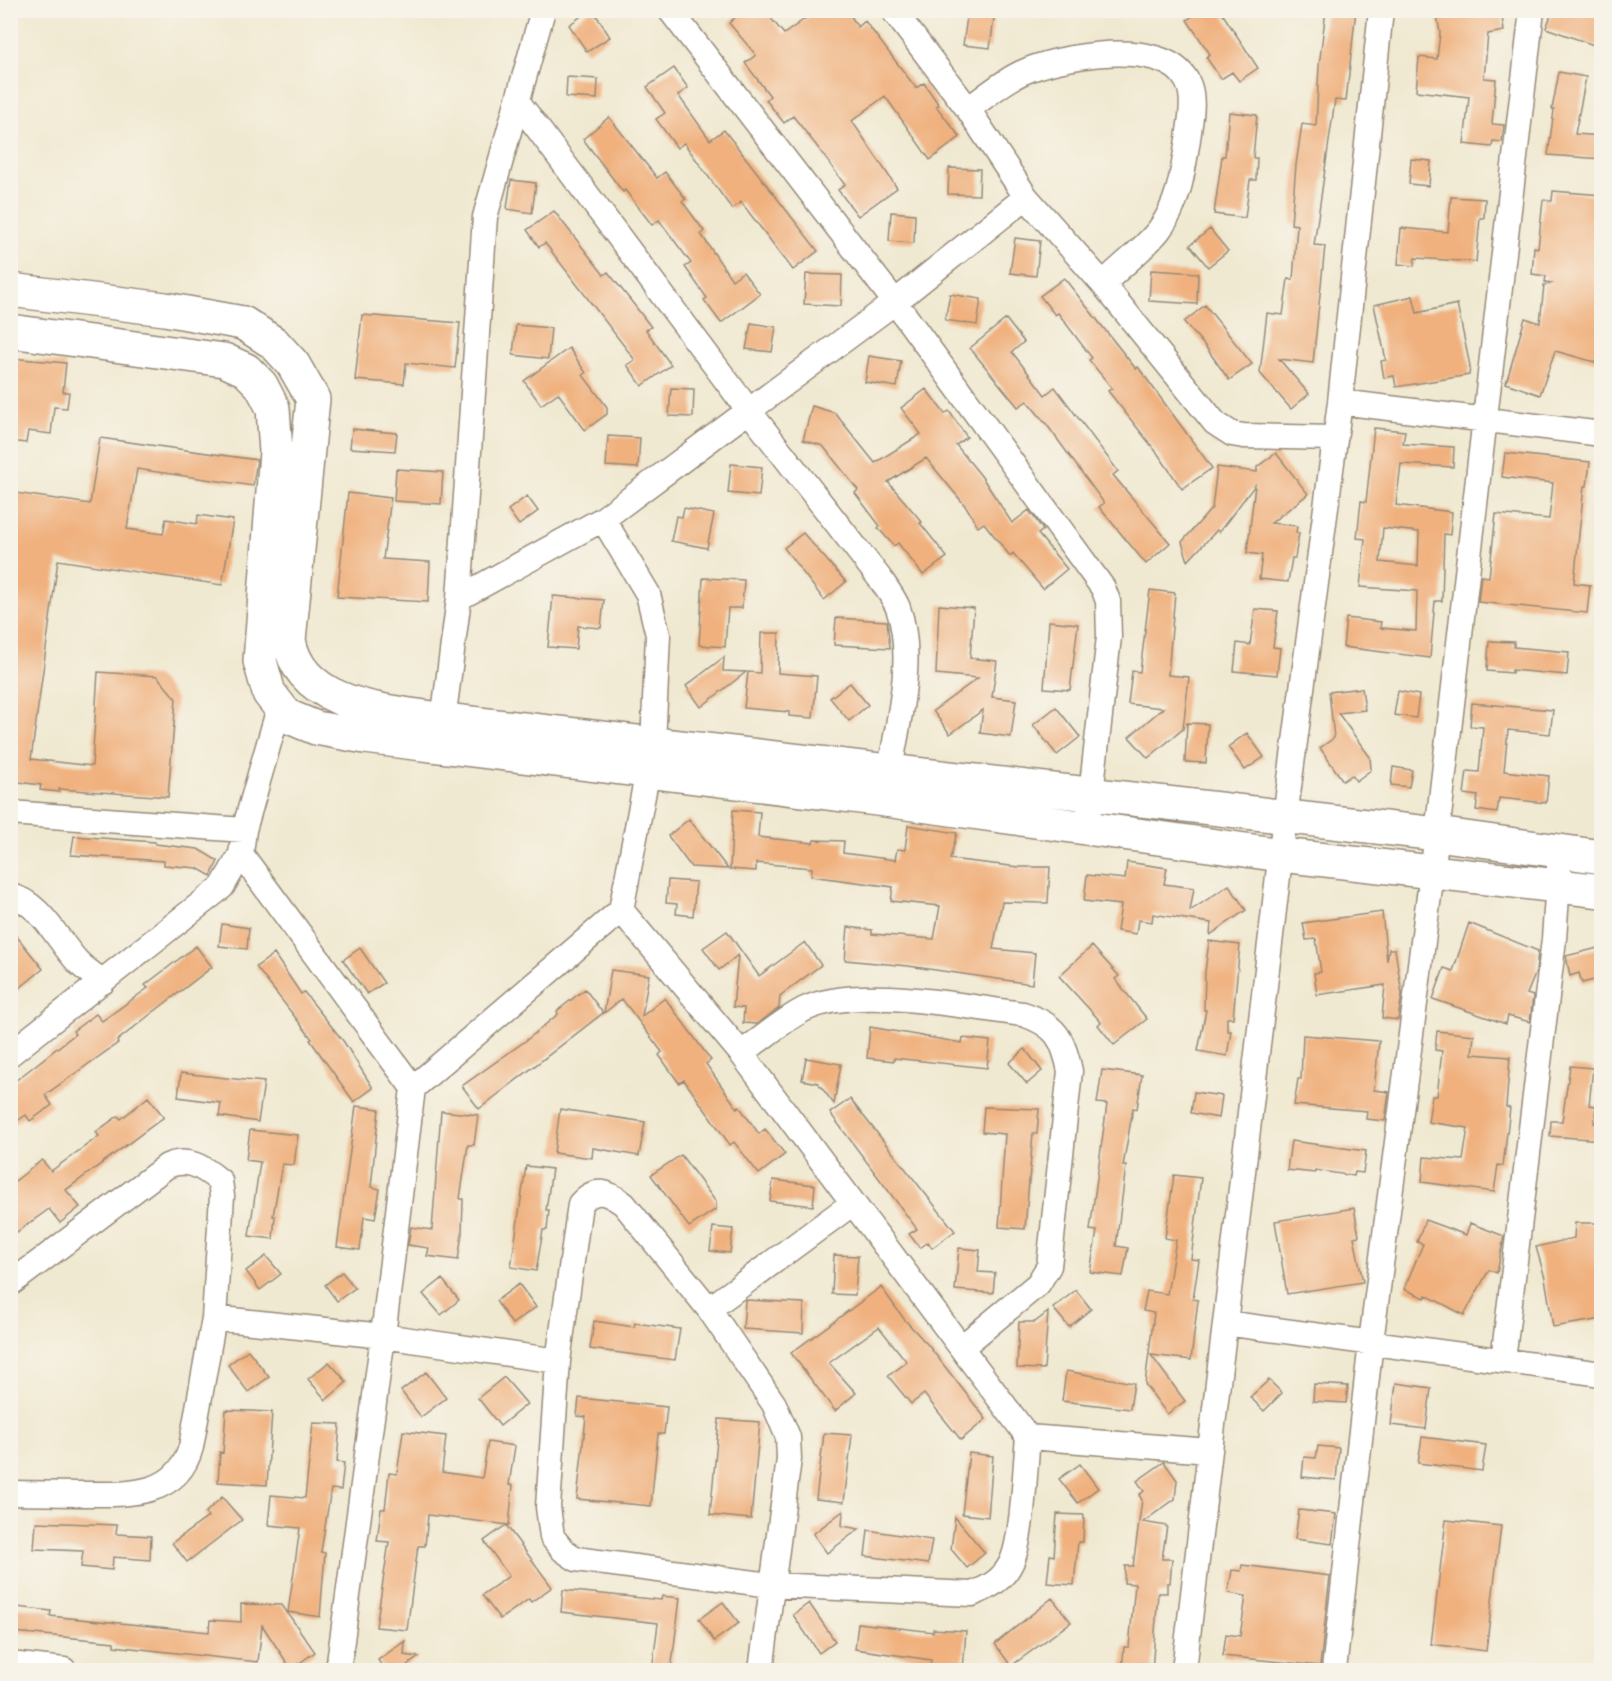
<svg xmlns="http://www.w3.org/2000/svg" width="1612" height="1681" font-family="Itim,sans-serif">
	<style>
		.building { fill: #f0b17e; fill-rule: evenodd }
		.lines { fill: none; stroke-linecap: round; stroke-linejoin: round }
		.street-casing { stroke: #968a78; stroke-width: 27 }
		.secondary-casing { stroke: #968a78; stroke-width: 36 }
		.street { stroke: #fff; stroke-width: 24 }
		.secondary { stroke: #fff; stroke-width: 33 }
	</style>
	<rect width="100%" height="100%" fill="#f7f3e8"/>
	<filter id="ink" filterUnits="userSpaceOnUse"><feTurbulence type="fractalNoise" baseFrequency=".0167" numOctaves="2"/><feDisplacementMap in="SourceGraphic" scale="12" xChannelSelector="R" yChannelSelector="G"/><feConvolveMatrix kernelMatrix="1 2 1 2 8 2 1 2 1" color-interpolation-filters="sRGB"/></filter>
	<filter id="wash" filterUnits="userSpaceOnUse"><feTurbulence type="fractalNoise" baseFrequency=".008" numOctaves="4" result="noise"/><feDisplacementMap in="SourceGraphic" scale="24" xChannelSelector="R" yChannelSelector="G"/><feGaussianBlur stdDeviation="1.35" result="paint"/><feColorMatrix in="noise" values="0 0 0 0 0 0 0 0 0 0 0 0 0 0 0 0 0 1.4 0 .05"/><feComposite in="paint" operator="in"/></filter>
	<g filter="url(#wash)">
		<rect width="100%" height="100%" fill="#f0e9d1"/>
		<g id="blocks">
			<path class="building" d="M590,10h3l17,27 -23,15 -18,-27z
				M743,10h21l20,24 33,-24h30l11,17 7,-6 51,67 8,-5 15,22 -3,1 24,31 -30,23 -45,-64 -33,25 45,67 -39,28 -20,-26 7,-5 -26,-36 -26,-33 -9,7 -18,-23 4,-4 -25,-33 11,-8 -27,-32z
				M968,10h27l-5,38 -27,-3z
				M1201,10h19l38,58 -19,13 -7,-9 -11,7 -15,-22 4,-3 -23,-34z
				M1326,10h30l-10,91 -11,-1 -21,145 11,1 -12,117 -34,-4 30,35 -18,15 -31,-36 7,-60 16,2 5,-36 5,1 4,-55 -6,-1 5,-59 6,-41 14,2 3,-60z
				M1436,10h65l3,21 -16,3 -4,44 12,1 -4,45 12,1 -2,17 -9,-1 -1,6 -28,-3 5,-47 -53,-6 3,-34 18,2 3,-26z
				M1553,10h39l10,4v34l-56,-20z
				M674,68l14,20 -10,7 32,45 14,-10 94,121 -25,19 -52,-68 -9,7 -48,-66 -7,5 -21,-29 9,-6 -18,-26z
				M1559,72l27,5 -11,57 27,2v23l-54,-4 6,-45 -2,-1z
				M567,77l31,2 -1,20 -31,-2z
				M1229,112l28,3 -4,43h4l-1,22h-6l-5,38 -31,-4 8,-58h3z
				M609,117l48,61 8,-6 21,27 -4,2 22,30 -3,3 31,46 11,-8 17,22 -39,29 -17,-23 3,-2 -22,-31 6,-4 -32,-43 -7,5 -27,-35 -2,2 -40,-53z
				M1411,159l20,2 -2,25 -20,-2z
				M949,168l31,1 -1,26 -31,-1z
				M511,180l25,3 -4,30 -25,-4z
				M1553,191l49,4v169l-47,-13 -15,44 -34,-12 19,-65 15,5 4,-38 9,-2 -8,-1 1,-6 -14,-2 2,-27 4,1 5,-48 9,1z
				M1451,197l34,2 -1,19h-4l-4,44 -61,-4 -1,8 -16,-2 3,-36 47,4z
				M554,211l50,64 4,-3 27,34 16,21 -5,3 25,35 -29,21 -15,-21 8,-5 -90,-117 -6,4 -12,-17z
				M891,212l24,2 -1,29 -25,-2z
				M1210,229l18,22 -20,16 -18,-22z
				M1015,238l25,3 -4,35 -26,-3z
				M1151,270l47,3 -1,31 -48,-3z
				M806,274l36,1 -1,31 -37,-2z
				M1064,278l72,91 2,-2 74,101 -30,21 -24,-35 -50,-63 4,-3 -23,-28 3,-2 -34,-45 -3,2 -15,-19z
				M950,294l31,5 -4,26 -32,-5z
				M1413,296l4,17 40,-9 13,62 -1,9 -73,12 -2,-11 -10,2 -3,-17 5,-1 -12,-55z
				M1205,305l47,59 -23,16 -24,-34 -21,-24z
				M362,315l98,8 -5,45 -49,-5 -2,21 -49,-4z
				M1006,319l18,23 -12,10 33,43 10,-8 63,84 -5,4 57,68 -24,21 -47,-57 5,-4 -57,-78 -20,-24 -9,6 -48,-59z
				M751,323l25,4 -4,25 -26,-3z
				M516,325l35,3 -3,31 -35,-4z
				M569,348l17,25 -3,2 24,32v7l-22,16 -27,-37 -17,12 -17,-24z
				M869,356l32,5 -4,26 -32,-5z
				M10,358l56,5 -3,29h6l-2,16 -13,-1 -3,27 -23,-3 -2,12 -16,-2z
				M671,388l23,1 -1,28 -24,-1z
				M926,389l19,25 4,-3 18,26 -11,8 26,32 30,46 17,-13 14,20 -5,4 29,35 -24,20 -30,-36 -3,3 -26,-33 -6,4 -11,-19 -41,-50 -38,24 34,40 -2,1 27,34 -24,18 -25,-32 -4,3 -16,-18 2,-2 -25,-33 3,-3 -35,-44 -20,-6 9,-34 23,7 40,50 46,-29 -20,-26z
				M1374,428l31,3 -2,13 51,3 -1,20 -52,-3 -5,41 56,7 -2,23 -6,-1 -2,67h-7l-5,57 -87,-11 3,-29 35,4 -1,6 36,3 1,-40 -57,-4 5,-48 -8,-1 4,-37 5,1zM1383,528l36,4 -1,34 -38,-4z
				M352,429l45,4 -2,18 -45,-3z
				M608,436l32,2 -2,30 -32,-2z
				M100,438l157,22 -4,26 -116,-17 -10,60 36,5 3,-15 31,5 1,-9 35,5 -11,65 -164,-25 -27,199 61,7 6,-94 59,4 19,23 -8,98 -109,-8v3l-19,-2 1,-5 -31,-4v-285l6,1v-4l74,11z
				M1276,453l32,41 -37,29 26,3 -1,7h3l-4,25h-3l-4,24 -29,-3 3,-24 -15,-2 8,-68 -36,47 -2,-2 -29,31 -6,-19 30,-34 5,-41 40,5v-5z
				M1505,453l85,9 -3,24h-3l-10,97 16,2 -3,28 -109,-11 3,-26 8,1 7,-63 53,5 4,-36 -51,-6z
				M731,464l31,3 -3,29 -31,-3z
				M396,469l47,3 -2,32 -47,-3z
				M348,493l43,5 -8,61 47,3 -2,40 -91,-5z
				M527,496l11,15 -19,14 -11,-15z
				M684,508l30,6 -7,34 -36,-7 5,-25 6,1z
				M803,533l43,49 -22,18 -40,-52z
				M703,578l41,2 -2,28h-14l-3,39 -26,-2z
				M1150,590l25,3 -7,82 21,2 -6,52 -35,29 -19,-21 34,-29 -35,-4 4,-33 8,1z
				M553,596l51,4 -3,28 -23,-2 -2,23 -28,-2z
				M939,605l35,3 -4,50 27,3 -5,36 24,3 -5,37 -31,-4 3,-23 -33,24 -17,-23 45,-33 -42,-4z
				M1255,609l23,2 -5,36 7,1 -3,27 -43,-4 3,-28 13,2z
				M836,618l51,3 3,27 -56,-3z
				M1049,621l29,3 -8,66 -26,-2z
				M761,633h18l-1,40 39,3 -4,42 -24,-2v-4l-45,-4 4,-36 12,1z
				M1489,641l25,1v5l55,5 -2,23 -55,-5v3l-25,-2z
				M724,657l-1,14 23,1 -45,35 -15,-21z
				M850,683l18,22 -19,16 -19,-23z
				M1362,688l3,22 -27,3 32,44 1,13 -15,11 -4,-6 -9,6 -23,-33 14,-10 -5,-46z
				M1398,691l21,4 -3,23 -22,-3z
				M1472,703l81,7 -3,24 -42,-4 -4,41 45,5 -3,27 -47,-5 -2,15 -21,-3 2,-14 -14,-2 3,-23 12,1 4,-45 -13,-1z
				M1056,707l24,30 -23,18 -24,-30z
				M1187,723l21,1 -2,39 -21,-1z
				M1247,733l17,24 -19,13 -17,-23z
				M1393,767l19,3 -3,17 -18,-2z
				M733,810l27,2 -2,25 55,6 1,-3 30,1 -1,12 52,7 2,-11 8,1 3,-25 49,8 -7,26 69,8h31l-2,36 -46,-1 -9,47 42,4 -3,31 -124,-18 -63,-6 3,-33 24,3v4l62,5 6,-33 -49,-5 2,-14 -82,-11 1,-8 -56,-5v8l-26,-2z
				M689,819l39,50 -37,-2 -23,-31z
				M74,836l81,6v2l43,5 20,12 -7,15 -14,-8 -33,-3v-4l-93,-6z
				M1127,862l40,6 -3,16 30,4 -4,23 39,-26 17,25 -36,25 1,-12 -58,-9 -1,8 -14,-2 -2,14 -19,-3 4,-26 -37,-4 3,-26 38,4z
				M668,880l28,2 -3,34 -17,-2 1,-10 -11,-1z
				M1382,912l5,49 2,-12h6l7,45 -4,26 -16,-2 3,-33 -68,10 -3,-22 7,-1 -5,-33 -10,1 -3,-17z
				M1469,923l69,28 -2,21 -9,22 6,2 -3,26 -22,-6 -2,8 -73,-25 11,-31 9,3z
				M222,924l27,4 -2,21 -28,-3z
				M10,928l33,41 -33,27z
				M727,931l32,45 46,-34 16,23 -41,31 -1,12 -22,16 -14,-1 1,-15 -11,-1 5,-52 -19,15 -16,-22z
				M1209,941l31,4 -7,73h-6v13h4l-4,25 -29,-5 8,-41h-2l1,-38z
				M196,946l16,21 -65,50 -30,24 1,2 -73,52 7,10 -22,16 -4,-6 -16,11v-41l65,-51 -2,-3 23,-17 6,7 46,-33 -3,-3z
				M1092,946l27,30 -4,3 32,40 -33,26 -16,-20 3,-3 -42,-46z
				M1602,947v31l-20,5 -3,-10 -9,3 -4,-20z
				M360,948l24,35 -17,11 -24,-34z
				M274,954l27,40 3,-2 40,50 29,46 -19,14 -44,-62 2,-1 -56,-72z
				M611,970l38,5 -7,41 23,-18 46,62 -5,4 31,44 2,-2 20,28 6,-5 20,25 -26,20 -25,-32 -4,3 -46,-65 -5,3 -20,-28 3,-3 -40,-53 -18,14z
				M585,989l18,24 -124,96 -17,-23 66,-47 30,-25 -1,-3z
				M870,1027l92,16 1,-5 27,3 -3,27 -93,-10v3l-27,-3z
				M1437,1031l37,4 -2,19 38,3 -4,50 4,1 -7,58 -5,-1 -4,27 -72,-10 2,-25 39,3 5,-32 -40,-6 4,-26h5l5,-45 -7,-1z
				M1303,1035l76,6 -5,49 15,2 -4,29 -19,-2 1,-8 -73,-6 4,-26h3z
				M1025,1049l17,22 -15,13 -18,-21z
				M806,1058l35,6 -7,40 -16,-21 -16,-3z
				M1570,1066l23,2 -4,37 7,1 -2,17h8v17l-52,-4 1,-15h11z
				M1102,1070l40,5 -5,34 -4,-1 -10,58h3l-10,80 12,2 -5,28 -33,-4 7,-41 -7,-1 17,-126 -10,-1z
				M181,1073l83,9 -6,40 -39,-6 2,-13 -43,-6z
				M1194,1092l28,4 -3,22 -28,-5z
				M148,1097l16,20 -98,73 14,17 -20,16 -11,-14 -39,28v-52l32,-25 9,11 48,-35 -3,-4 22,-16 3,3z
				M850,1099l105,132 -23,17 -4,-6 -8,6 -11,-14 8,-5 -87,-116z
				M356,1106l23,3 -8,78 9,2 -5,30 -11,-2 -4,33 -23,-3z
				M984,1107l55,2 -2,25 -4,-1 -8,96 -26,-2 6,-93 -23,-2z
				M560,1109l85,13 -6,34 -46,-8 -1,10 -38,-5z
				M441,1111l37,4 -4,30h-6l-8,54h3l-1,35 -4,26 -31,-4 2,-8 -21,-3 3,-18 21,3z
				M250,1130l48,5 -4,30 -12,-1 -9,52h2l-2,23 -24,-3 11,-74 -14,-2z
				M1291,1141l75,10 -3,22 -8,-1 -1,4 -39,-6v3l-28,-3z
				M681,1155l35,47v7l-27,18 -38,-52z
				M526,1166l26,3 -6,41h3l-2,20h-4l-7,41 -25,-4z
				M1174,1175l27,3 -10,81 8,1 -6,39 5,1 -7,60 -40,-5 34,46 -18,13 -22,-30 9,-71 -11,-2 4,-20 20,3 9,-54 -11,-2z
				M773,1180l42,5 -2,21 -43,-5z
				M1354,1208l5,28 -5,1 9,45 -76,12 -12,-73z
				M1425,1220l41,15 4,-12 34,13 -7,37 -8,-3 -25,45 -38,-20 -1,3 -21,-9 19,-45 -6,-2z
				M1575,1223h27v96l-49,8 -8,-49 -9,-31 38,-9z
				M713,1227l20,2 -3,24 -20,-2z
				M959,1248l21,2 -2,22 17,1 -2,20 -38,-3z
				M834,1255l24,1 -3,39 -23,-1z
				M266,1256l15,18 -21,16 -14,-19z
				M342,1272l13,16 -18,13 -12,-16z
				M442,1279l17,21 -18,15 -18,-21z
				M519,1284l17,23 -24,17 -16,-23z
				M881,1287l23,32 24,26 58,74 -25,21 -37,-46 -13,10 -23,-28 19,-14 -28,-35 -50,36 27,30 -21,18 -44,-58z
				M1076,1290l15,19 -22,18 -16,-19z
				M745,1300l59,3 -1,30 -60,-4z
				M1048,1312l-4,57 -27,-1 2,-46h16z
				M594,1321l40,6 1,-4 45,6 -5,31 -85,-11z
				M248,1350l21,27 -21,15 -20,-27z
				M329,1362l18,20 -21,18 -18,-21z
				M1066,1371l68,12 -4,26 -68,-8z
				M426,1372l20,26 -25,19 -20,-26z
				M504,1377l23,27 -27,22 -22,-28z
				M1269,1380l13,13 -18,18 -14,-14z
				M1396,1383l35,5 -5,41 -35,-4z
				M1314,1384l34,2 -2,17 -33,-2z
				M579,1398l88,9 -3,27h-6l-7,72 -74,-7 9,-82 -9,-1z
				M226,1410l46,2 -5,73 -49,-3 2,-30 3,1z
				M719,1419l41,3 -9,97 -41,-4z
				M313,1423l27,1 -3,38 7,1 -3,27 -10,-1 -10,63 4,1 -5,64 -32,-5 12,-84 -32,-3 3,-30 34,3z
				M403,1431l43,5 -4,36 40,6 6,-36 27,4 -6,39h4l-4,40 -81,-10 -3,31h-7l-11,84 -31,-3 13,-85 -12,-1 4,-32h4l4,-36 8,1z
				M824,1433l28,2 -8,67 -28,-3z
				M1422,1437l64,8 -4,26 -64,-8z
				M1318,1446l21,2 -3,32 -34,-3 2,-20 12,1z
				M969,1453l24,3 -5,61 -26,-3z
				M1164,1462l13,18 -2,19 -32,23 24,4 -5,33h10l-2,24h-3v10h-9l-6,78h-30l2,-24h5l6,-63 -11,-1 1,-17h8l9,-66 -3,-5 5,-4 -7,-10z
				M1080,1464l18,24 -20,15 -19,-24z
				M222,1497l20,23 -55,42 -15,-19 36,-26 -3,-4z
				M1299,1510l37,4 -4,30 -37,-5z
				M843,1511l-1,15 17,3 -32,24 -14,-19z
				M1057,1514l27,1 -1,27h-5l-4,43 -27,-2 3,-28 4,1z
				M955,1517l30,36 -18,15 -16,-19z
				M1446,1520l55,6 -15,125 -55,-7z
				M36,1522l81,3 -1,9 35,2 -1,24 -37,-3 -1,13 -31,-3 2,-16 -49,-2z
				M506,1525l46,62 -21,15 -2,-3 -29,20 -18,-24 27,-19 -25,-35z
				M868,1530l64,10 -4,24 -63,-8z
				M1242,1565l88,11 -10,90 -97,-10 3,-22 14,2 6,-40 -18,-3 4,-23 9,1z
				M563,1590l98,10 1,-4 18,2 -9,73h-19l6,-48 -97,-11z
				M1052,1598l19,24 -60,44 -16,-22z
				M723,1602l16,21 -25,18 -15,-22z
				M809,1603l26,38 -16,12 -26,-38z
				M241,1604l41,1 33,47 -24,17 -29,-44 -4,37 -144,-16v-4l-100,-10 3,-25 34,4 -1,5 159,16 1,-12 31,2z
				M858,1623l75,9v-3l33,2 -3,39 -33,-3 1,-7 -76,-11z
				M405,1641l-1,14 15,2 -20,14h-14l-7,-11z"/>
		</g>
	</g>
	<g filter="url(#ink)">
		<use href="#blocks" fill-opacity="0" stroke="#968a78" stroke-width="1.5"/>
		<g class="lines">
			<g class="street-casing">
				<path id="street" d="M670,10l225,292 208,286 5,13 1,36 -20,174
					M893,10l75,99 58,88 77,87 112,139 17,11 12,2 90,2
					M518,102l231,309 132,169c6,9 13,18 17,28 19,53 -3,124 -11,179
					M968,109c17,-12 34,-27 53,-36 36,-17 143,-37 166,8 9,16 3,41 1,58 -5,32 -9,65 -29,91 -15,19 -38,36 -56,54
					M1340,402l262,32
					M603,519l45,75 10,41 -5,109 -32,166 120,143 287,384c-3,29 -5,103 -17,126 -8,17 -23,25 -39,31l-201,-9 -195,-26 -13,-9 -11,-13 -4,-30 10,-146 22,-157c15,-18 28,-12 44,0l85,105 65,95 14,33 1,22 -28,211
					M459,598l144,-79 292,-217 131,-105
					M441,736l18,-138 26,-381 58,-207
					M10,813l234,17
					M241,854l172,234 -30,248 -45,334
					M10,896c30,5 48,45 67,65 7,8 17,14 26,21
					M741,1053c21,-14 42,-33 64,-44 51,-25 160,-2 218,5 33,11 40,24 47,57l-21,195 -11,18 -76,63
					M10,1054l212,-167 19,-33 3,-24 35,-122
					M413,1088l208,-178
					M10,1284l157,-118c21,-9 36,1 53,15l2,15 -8,122 169,18 175,25
					M709,1309l144,-106
					M1225,1323l377,51
					M1503,1360l51,-421 6,-86
					M1028,1437l182,14
					M10,1493c25,0 50,1 74,1 43,0 93,4 107,-47l23,-129
					M10,1664l54,6
					M1184,1670l101,-853 55,-415 41,-392
					M1334,1670l37,-328 66,-508 95,-824"/>
			</g>
			<g class="secondary-casing">
				<path id="secondary" d="M10,290l155,19 78,14 31,20 19,21 20,35 -24,241c12,69 102,71 156,80l992,114 165,23
					M10,331l214,29 22,10 15,15 12,23 3,44 -16,209 9,32 18,23 29,12 49,9 520,63 396,55 321,36"/>
			</g>
			<use href="#street" class="street"/>
			<use href="#secondary" class="secondary"/>
		</g>
	</g>
	<rect width="1612" height="1681" fill="none" stroke="#f7f3e8" stroke-width="36"/>
</svg>
